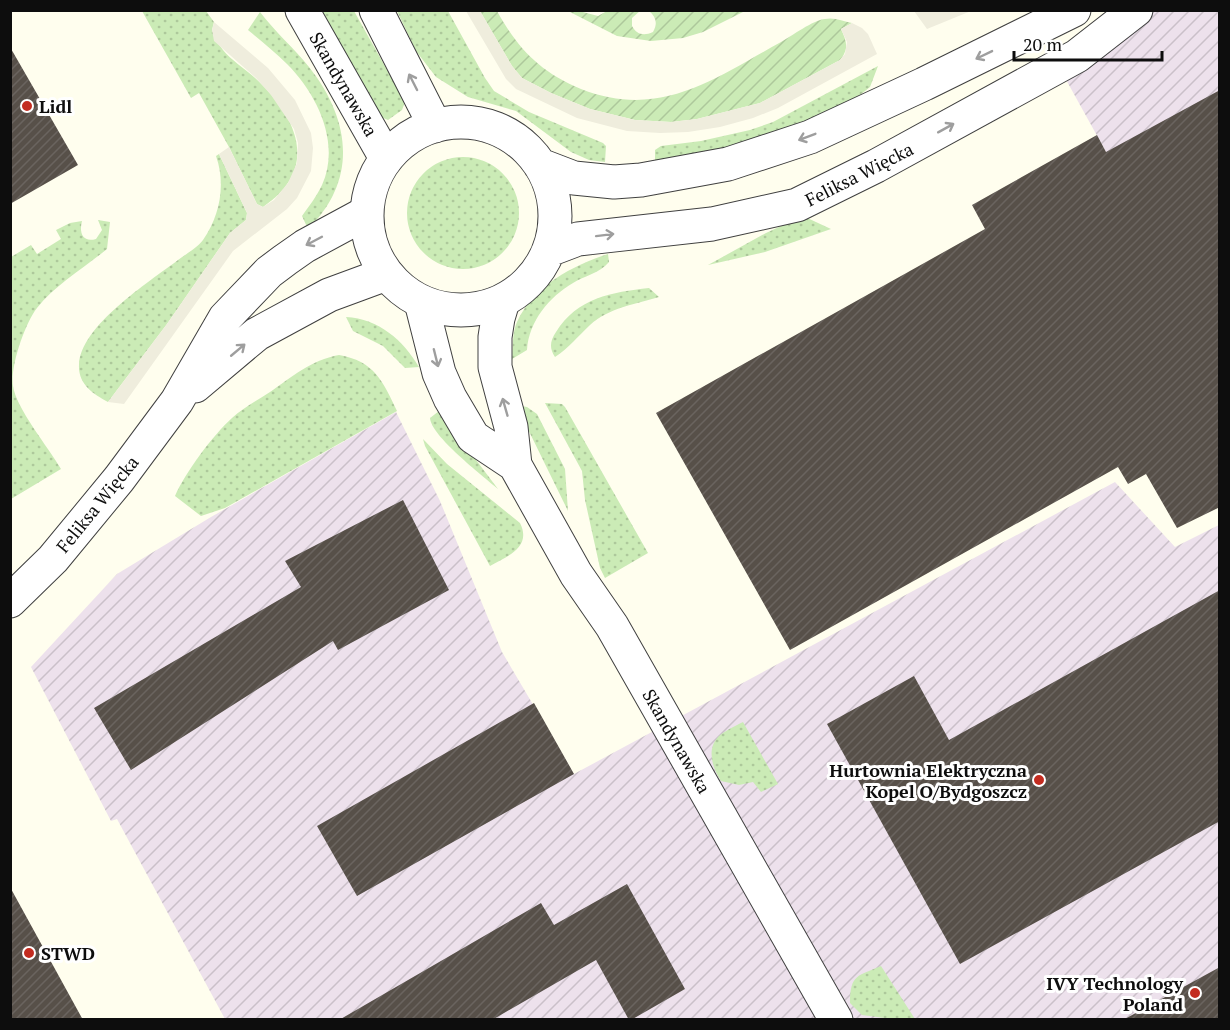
<svg xmlns="http://www.w3.org/2000/svg" width="1230" height="1030" font-family="'PT Serif',serif">
	<style>
		.industrial { fill: url(#industrial-furrows) }
		.grass { fill: url(#grass-dots) }
		.garden { fill: url(#garden-furrows) }
		.plaza { fill: #efeddd }
		.building { fill: url(#building-hatch) }
		.lines { fill: none; stroke-linecap: round; stroke-linejoin: round }
		.minor-casing { stroke: #404040; stroke-width: 35 }
		.tertiary-casing { stroke: #404040; stroke-width: 35 }
		.minor { stroke: #fff; stroke-width: 33 }
		.tertiary { stroke: #fff; stroke-width: 33 }
		.oneway { stroke: #9e9e9e }
		.poi-dot { fill: #c32c20; stroke: #fff; stroke-width: 2 }
		.labels { text-anchor: middle; dominant-baseline: central; stroke-width: 6; stroke-linejoin: round; paint-order: stroke }
		.street-label { font-size: 18px; fill: #0d0d0d; stroke: #fff }
		.poi-label { font-size: 18px; font-weight: bold; fill: #0d0d0d; stroke: #fff; text-anchor: start }
	</style>
	<defs>
		<pattern id="industrial-furrows" width="10" height="10" patternUnits="userSpaceOnUse" patternTransform="scale(1.5)"><rect width="10" height="10" fill="#ede1ec"/><path d="M-1 1l2-2M0 10L10 0M9 11l2-2" fill="none" stroke="#cac0c9"/></pattern>
		<pattern id="grass-dots" width="8" height="8" patternUnits="userSpaceOnUse" patternTransform="scale(1.5)"><rect width="8" height="8" fill="#cbebb6"/><path d="M2 2h.1M6 6h.1" fill="none" stroke="#adc89b" stroke-width="1.8" stroke-linecap="round"/></pattern>
		<pattern id="garden-furrows" width="10" height="10" patternUnits="userSpaceOnUse" patternTransform="scale(1.5)"><rect width="10" height="10" fill="#cbebb6"/><path d="M-1 1l2-2M0 10L10 0M9 11l2-2" fill="none" stroke="#adc89b"/></pattern>
		<pattern id="building-hatch" width="6" height="6" patternUnits="userSpaceOnUse" patternTransform="scale(1.5)"><rect width="6" height="6" fill="#575049"/><path d="M-1 1l2-2M0 6l6-6M5 7l2-2" fill="none" stroke="#6a645f"/></pattern>
	</defs>
	<rect width="100%" height="100%" fill="#fffeee"/>
	<path class="industrial" d="M1126,11h93v345l-165,-298z
		M396,412l44,89 62,151 72,122 541,-292 60,65 44,-22v494h-994l-108,-200 -6,2 -80,-154 86,-93 94,-57z"/>
	<path class="grass" d="M142,11h64l8,11 -2,8c3,6 6,14 11,20 8,10 21,18 31,27 43,39 67,91 9,130l-6,-3 -28,-57 -30,-54 -8,5z
		M321,11h33l51,91 -3,8 -14,10 -7,-3z
		M397,11h51l37,67 9,13 35,21 74,31 3,3 -1,16 -16,-2 -18,-8 -55,-41 -48,-14 -32,-20 -20,-26z
		M260,12c15,20 34,36 49,55 42,53 49,113 -1,162l-6,-13c7,-10 15,-20 20,-31 19,-42 -5,-91 -35,-121 -12,-12 -26,-23 -39,-34z
		M878,66l-8,21 -10,8 -35,19 -86,32 -84,15v-11l6,-4 40,-5 49,-11 23,-8z
		M219,154l28,59 -1,7 -16,13 -63,91 -59,78c-15,-8 -30,-18 -29,-37 1,-39 70,-83 99,-105 8,-6 19,-12 25,-20 17,-24 23,-56 13,-84z
		M407 213a56 56 0 1 1 112 0a56 56 0 1 1-112 0Z
		M803,216l28,13 -66,23 -57,13 58,-32z
		M98,220l12,2 -3,27c-23,19 -52,36 -70,59 -12,15 -27,59 -24,78 3,22 35,61 48,83l-50,30v-242l20,-12 6,9 24,-15 -5,-9 14,-7 12,-2c-3,11 0,22 14,18l6,-9z
		M608,254l1,8c-9,11 -25,14 -36,21 -24,14 -44,38 -46,67l-15,9c1,-12 0,-26 5,-37 17,-37 55,-56 91,-68z
		M649,288l10,9c-23,7 -51,11 -69,28 -12,11 -21,23 -35,32 -6,-9 -5,-16 1,-25 21,-34 56,-40 93,-44z
		M346,317c33,2 57,23 73,50l-14,1 -22,-22 -30,-15z
		M339,355c35,6 44,26 58,56l-172,97 -24,8 -26,-20c10,-23 38,-61 57,-78 11,-10 26,-18 38,-26 22,-15 41,-32 69,-37z
		M545,403l17,1 3,3 83,146 -43,25 -5,-10 -15,-68 -3,-29z
		M521,406l6,1 10,7 28,55 3,42 -46,-94z
		M439,411l59,78c-16,-14 -67,-53 -68,-71z
		M423,439l24,25 73,59c12,24 -12,33 -30,43l-65,-120z
		M743,722l35,62 -17,8 -8,-10 -14,3 -18,-4c-8,-12 -15,-31 -3,-44 6,-6 17,-11 25,-15z
		M881,966l34,53h-23l-30,-4 -12,-12c0,-29 8,-27 31,-37z"/>
	<path class="garden" d="M480,11h17c21,38 43,61 84,78 79,31 133,-10 200,-47 11,-6 32,-22 44,-23 9,-2 18,2 27,4l-11,6c6,13 8,20 -1,31l-80,43 -63,16 -26,3 -36,-2 -45,-11 -39,-16 -29,-15 -10,-12z
		M568,11h11l19,5 9,-5h33l-8,7v8c5,9 12,10 21,6 5,-9 3,-15 -4,-21h96l-42,21 -20,6 -32,3 -34,-5z"/>
	<path class="plaza" d="M466,11h14l32,55 10,12 29,15 39,16 45,11 36,2 26,-3 63,-16 80,-43 5,-6 2,-12 -6,-13 11,-6 10,5 6,6 9,20 -99,54 -25,10 -33,9 -32,5 -28,1 -33,-2 -50,-13 -61,-29 -10,-10z
		M914,11h57l-44,18z
		M214,22l54,46 27,32 16,33 2,15 -2,23 -14,27 -10,11 -54,42 -109,153 -16,-2 59,-78 63,-91 16,-13 1,-7 -28,-59 10,-7 28,57 6,3 11,-7 14,-17 9,-20 1,-20 -4,-14 -23,-34 -15,-17 -42,-37 -2,-11z"/>
	<path class="building" d="M10,47l68,118 -68,39z
		M1220,90v417l-43,21 -31,-54 -18,10 -10,-17 -328,183 -134,-237 329,-184 -13,-24 125,-70 9,17z
		M403,500l46,90 -111,60 -5,-9 -202,129 -37,-62 207,-121 -16,-26z
		M1220,590v231l-260,143 -133,-240 87,-48 35,64z
		M534,703l40,71 -217,122 -40,-70z
		M627,884l58,105 -54,31h-2l-33,-60 -104,60h-153l202,-117 13,22z
		M10,887l73,133h-73z
		M1220,967v53h-97z"/>
	<g class="lines">
		<g class="minor-casing">
			<path id="minor" d="M503,301l-5,17 -3,19v30l16,60 4,38 61,109 36,52 224,394
				M421,302l18,71 11,25 23,39 42,28
				M195,386l62,-52 72,-39 57,-21
				M10,601l43,-42 66,-80 58,-78 48,-83 44,-46 16,-12 20,-14 61,-33"/>
		</g>
		<g class="tertiary-casing">
			<path id="tertiary" d="M302,10l84,148
				M376,10l59,116
				M367 216a94 94 0 1 1 188 0a94 94 0 1 1-188 0Z
				M540,165l34,13 40,4 27,-2 87,-16 82,-27 114,-53 150,-74
				M549,250l29,-11 134,-15 85,-19 79,-39 201,-110 59,-46"/>
		</g>
		<use href="#minor" class="minor"/>
		<use href="#tertiary" class="tertiary"/>
	</g>
	<defs><path id="oneway-shaft" d="M-6 0H5M1.5-3L5.5 0L1.5 3" fill="none" stroke-width="1.6" stroke-linecap="round" stroke-linejoin="round" transform="scale(1.5)"/></defs>
	<g class="oneway">
		<use href="#oneway-shaft" transform="translate(984 55) rotate(154)"/>
		<use href="#oneway-shaft" transform="translate(413 82) rotate(-117)"/>
		<use href="#oneway-shaft" transform="translate(946 128) rotate(-29)"/>
		<use href="#oneway-shaft" transform="translate(807 137) rotate(159)"/>
		<use href="#oneway-shaft" transform="translate(605 235) rotate(-7)"/>
		<use href="#oneway-shaft" transform="translate(314 241) rotate(152)"/>
		<use href="#oneway-shaft" transform="translate(238 350) rotate(-40)"/>
		<use href="#oneway-shaft" transform="translate(436 358) rotate(76)"/>
		<use href="#oneway-shaft" transform="translate(505 407) rotate(-106)"/>
	</g>
	<g class="poi-dot">
		<circle cx="27" cy="106" r="6"/>
		<circle cx="1039" cy="780" r="6"/>
		<circle cx="29" cy="953" r="6"/>
		<circle cx="1195" cy="993" r="6"/>
	</g>
	<g class="labels">
		<g class="street-label">
			<text transform="translate(344 84) rotate(60)">Skandynawska</text>
			<text transform="translate(859 174) rotate(-27)">Feliksa Więcka</text>
			<text transform="translate(97 504) rotate(-51)">Feliksa Więcka</text>
			<text transform="translate(677 741) rotate(60)">Skandynawska</text>
		</g>
		<g class="poi-label">
			<text x="39" y="106">Lidl</text>
			<text x="1027" y="770" text-anchor="end">Hurtownia Elektryczna<tspan x="1027" dy="21">Kopel O/Bydgoszcz</tspan></text>
			<text x="41" y="953">STWD</text>
			<text x="1183" y="983" text-anchor="end">IVY Technology<tspan x="1183" dy="21">Poland</tspan></text>
		</g>
	</g>
	<rect width="1230" height="1030" fill="none" stroke="#0d0d0d" stroke-width="24"/>
	<path d="M1014 51v9h148v-9" fill="none" stroke="#0d0d0d" stroke-width="3"/>
	<text x="1023" y="51" font-size="18" fill="#0d0d0d" stroke="#ffffff" stroke-width="4.5" paint-order="stroke">20 m</text>
</svg>
